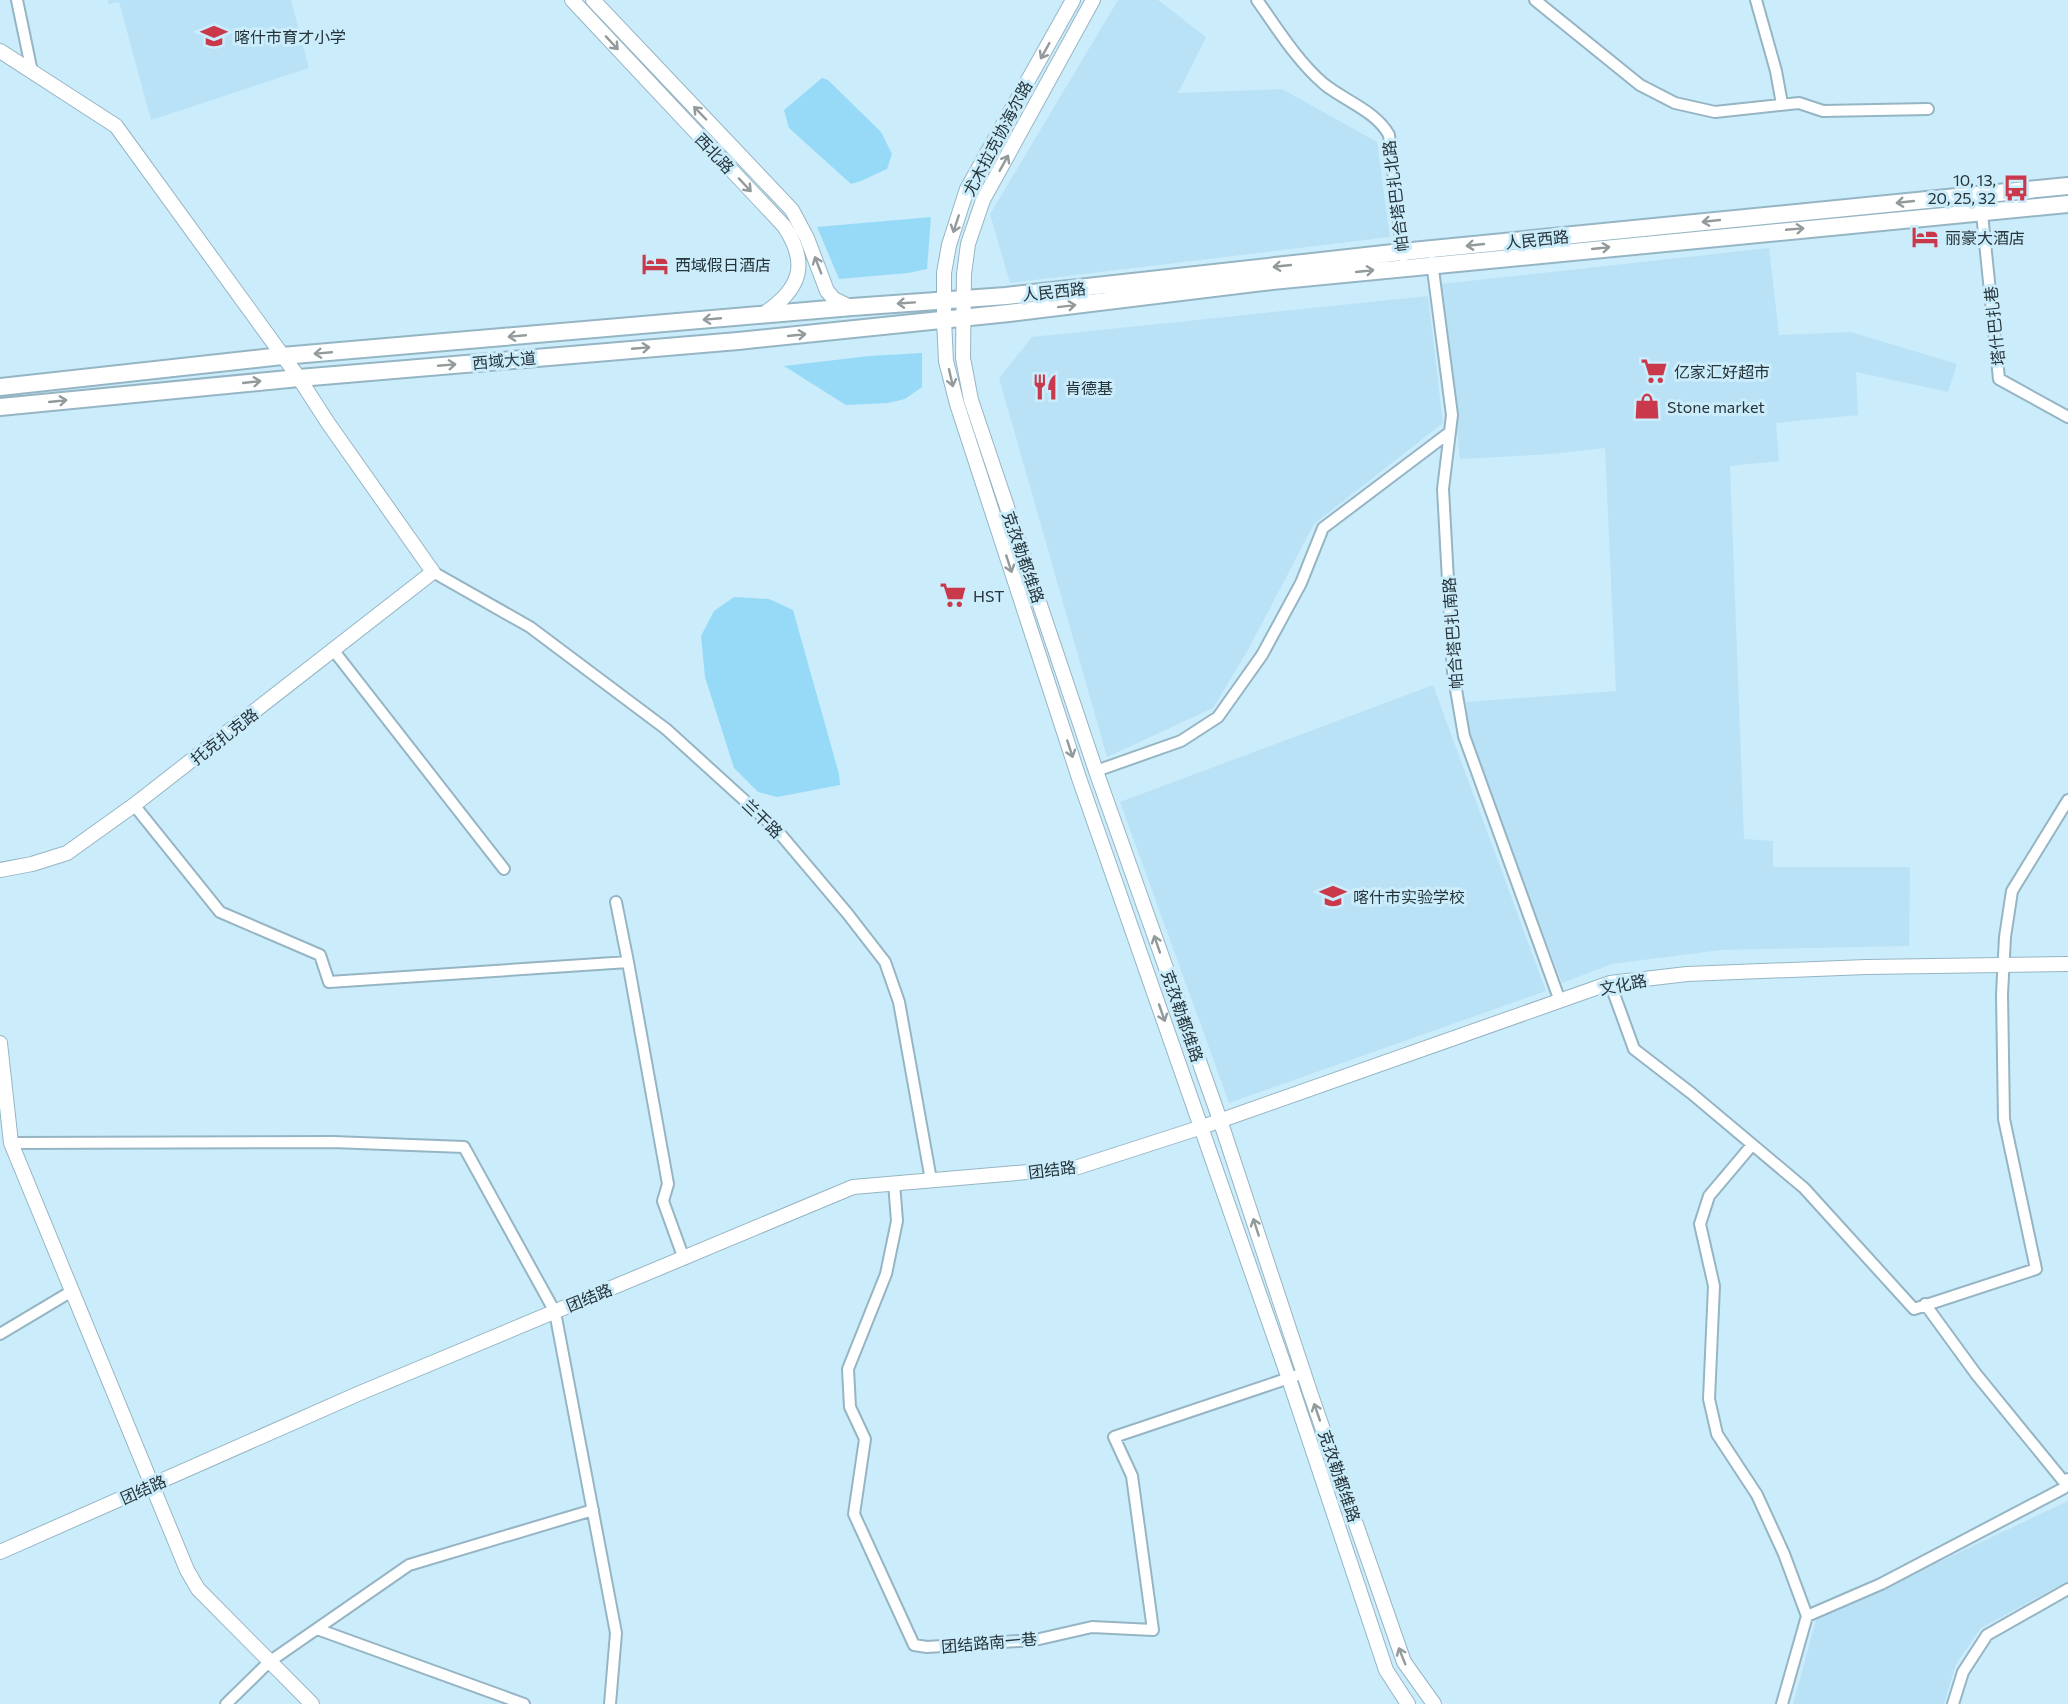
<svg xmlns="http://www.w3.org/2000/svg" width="2068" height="1704" font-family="Commissioner,'Noto Sans SC',sans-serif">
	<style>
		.built { fill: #bae2f6 }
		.green { fill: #97daf8 }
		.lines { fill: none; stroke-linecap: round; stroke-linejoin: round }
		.street-casing { stroke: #96b5c4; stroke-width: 14 }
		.secondary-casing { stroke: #96b5c4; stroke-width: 16 }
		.primary-casing { stroke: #96b5c4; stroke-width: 20 }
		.street { stroke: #fff; stroke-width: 10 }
		.secondary { stroke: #fff; stroke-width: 14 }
		.primary { stroke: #fff; stroke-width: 16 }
		.oneway { stroke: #939a9c }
		.labels { text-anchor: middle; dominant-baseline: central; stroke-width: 6; stroke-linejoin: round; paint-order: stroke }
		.poi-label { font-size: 16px; fill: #27343a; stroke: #cbecfb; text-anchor: start }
		.street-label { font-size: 16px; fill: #27343a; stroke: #cbecfb }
	</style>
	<rect width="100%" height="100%" fill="#cbecfb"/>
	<path class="built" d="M108,0h183l18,68 -158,52 -32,-118 -10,2z
		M1118,0h40l48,37 -28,56 104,-4 95,53 13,95 -380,46 -20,-69z
		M1769,248l10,87 72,-3 106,32 -9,28 -92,-20 2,43 -82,8 3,38 -49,5 14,373 29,2v26h137l-1,79 -188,4 -109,14 -50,19 -83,-221 -11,-37 -2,-23 150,-11 -11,-243 -53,6 -92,5 -19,-175z
		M1428,296l15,127 -129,101 -66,126 -35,58 -106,49 -108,-379 33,-41z
		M1433,685l113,306 -317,112 -109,-301z
		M2068,1501v80l-87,47 -25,36 -12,40h-151l23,-84z"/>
	<path class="green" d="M822,78l6,2 53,52 11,22 -5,15 -26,12 -10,3 -62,-56 -5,-18z
		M931,217l-4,52 -19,4 -69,6 -22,-52z
		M922,353v34l-17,12 -17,4 -42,2 -62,-39 85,-10z
		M734,597l35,2 24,11 46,164 1,11 -63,12 -19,-5 -24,-24 -29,-91 -4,-41 13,-25z"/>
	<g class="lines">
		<g class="street-casing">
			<path id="street" d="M17,0l15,72
				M1257,0c20,28 40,61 67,84 21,17 52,27 65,51l14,122
				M1535,0l105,85 35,18 40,9 84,-9 24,8 105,-2
				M1756,0l20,71 6,33
				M1980,194l19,185 69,38
				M1432,262l20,153 -9,74 10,183 11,64 96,265
				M433,572l97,55 136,102 110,100 71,84 38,49 14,40 32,178
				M334,651l170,218
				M1096,771l85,-30 37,-24 44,-62 39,-72 22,-55 127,-96
				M134,805l86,107 100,43 9,27 299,-20
				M616,902l12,60 40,222 -5,17 21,58
				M1610,983l24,66 57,44 113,95 110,121 122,-40 -32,-150 -2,-125 3,-57 7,-46 56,-91
				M11,1143l322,-1 131,5 91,165 61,321 -6,71
				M1752,1145l-43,51 -9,28 14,62 -5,113 8,35 40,61 27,59 23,62
				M894,1183l3,38 -11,53 -38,95 2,38 15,32 -11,75 60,131 13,2 108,-7 57,-13 61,3 -21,-154 -18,-39 190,-64
				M1925,1304l51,70 89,109
				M0,1334l72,-43
				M1807,1616l74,-32 183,-96 4,-9
				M317,1629l207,75
				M226,1704l43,-42 140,-97 184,-55
				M1782,1704l25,-88
				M1953,1704l10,-32 24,-37 81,-46"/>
		</g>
		<g class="secondary-casing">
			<path id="secondary" d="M572,0l212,226c26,39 16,64 -22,89
				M593,0l199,210 15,28 20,53 7,8 16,8
				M1073,0l-106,189 -18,56 -5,28v47l2,41 11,43 122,374 210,601 97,291 22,34
				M1093,0l-110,200 -15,44 -4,30 -1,84 8,42 125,371 124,349 91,275 93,267 30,42
				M0,51l116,75 183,252 29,45 105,149 -299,233 -67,48 -35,11 -32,6
				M0,1043l11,100 176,427 11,19 114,115
				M0,1552l360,-159 493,-206 222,-19 127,-41 408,-144 77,-9 179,-7 202,-3"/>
		</g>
		<g class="primary-casing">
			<path id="primary" d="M0,387l282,-31 570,-49 154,-11 396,-44 666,-66
				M0,407l299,-29 439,-37 271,-28 254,-31 805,-78"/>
		</g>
		<use href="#street" class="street"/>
		<use href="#secondary" class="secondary"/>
		<use href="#primary" class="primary"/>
	</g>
	<defs><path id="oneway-shaft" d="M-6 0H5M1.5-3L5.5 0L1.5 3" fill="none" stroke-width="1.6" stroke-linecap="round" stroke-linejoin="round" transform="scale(1.5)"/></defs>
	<g class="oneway">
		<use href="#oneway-shaft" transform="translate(612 43) rotate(47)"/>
		<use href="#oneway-shaft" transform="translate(1045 51) rotate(119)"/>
		<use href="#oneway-shaft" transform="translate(700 113) rotate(-134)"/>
		<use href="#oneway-shaft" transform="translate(1004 163) rotate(-61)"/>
		<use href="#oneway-shaft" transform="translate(745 185) rotate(47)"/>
		<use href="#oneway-shaft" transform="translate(1905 202) rotate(174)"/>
		<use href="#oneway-shaft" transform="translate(1711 221) rotate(174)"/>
		<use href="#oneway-shaft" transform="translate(956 224) rotate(108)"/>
		<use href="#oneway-shaft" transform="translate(1795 229) rotate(-5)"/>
		<use href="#oneway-shaft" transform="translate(1475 245) rotate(174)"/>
		<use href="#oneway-shaft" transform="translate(1601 248) rotate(-6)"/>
		<use href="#oneway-shaft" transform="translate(818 265) rotate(-111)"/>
		<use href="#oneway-shaft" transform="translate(1282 266) rotate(174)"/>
		<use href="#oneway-shaft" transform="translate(1365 271) rotate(-6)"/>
		<use href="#oneway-shaft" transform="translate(906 303) rotate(176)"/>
		<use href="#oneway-shaft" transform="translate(1067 306) rotate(-7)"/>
		<use href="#oneway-shaft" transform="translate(712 319) rotate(175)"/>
		<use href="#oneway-shaft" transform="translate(797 335) rotate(-6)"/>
		<use href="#oneway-shaft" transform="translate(517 336) rotate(175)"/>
		<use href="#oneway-shaft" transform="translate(641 348) rotate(-5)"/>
		<use href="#oneway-shaft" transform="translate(323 353) rotate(175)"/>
		<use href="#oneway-shaft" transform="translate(447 365) rotate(-5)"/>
		<use href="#oneway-shaft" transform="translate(951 378) rotate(77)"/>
		<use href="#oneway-shaft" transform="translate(252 382) rotate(-6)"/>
		<use href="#oneway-shaft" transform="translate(58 401) rotate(-6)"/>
		<use href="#oneway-shaft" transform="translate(1009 564) rotate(72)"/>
		<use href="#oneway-shaft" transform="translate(1070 749) rotate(72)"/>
		<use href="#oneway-shaft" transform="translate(1157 944) rotate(-109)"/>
		<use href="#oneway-shaft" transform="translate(1162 1013) rotate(71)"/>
		<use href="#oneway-shaft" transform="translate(1256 1227) rotate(-108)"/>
		<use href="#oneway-shaft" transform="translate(1317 1412) rotate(-109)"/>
		<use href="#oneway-shaft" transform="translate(1402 1656) rotate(-112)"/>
	</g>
	<defs>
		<g id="school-bare" transform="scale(2.07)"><path d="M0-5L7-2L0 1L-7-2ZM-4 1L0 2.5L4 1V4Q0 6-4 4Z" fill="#c9394b" stroke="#cbecfb" stroke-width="2.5" paint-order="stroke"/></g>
		<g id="bus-bare" transform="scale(2.07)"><path d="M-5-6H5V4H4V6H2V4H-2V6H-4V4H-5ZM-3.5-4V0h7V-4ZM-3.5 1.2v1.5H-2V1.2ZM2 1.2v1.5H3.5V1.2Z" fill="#c9394b" stroke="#cbecfb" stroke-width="2.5" paint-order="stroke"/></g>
		<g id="hotel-bare" transform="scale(2.07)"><path d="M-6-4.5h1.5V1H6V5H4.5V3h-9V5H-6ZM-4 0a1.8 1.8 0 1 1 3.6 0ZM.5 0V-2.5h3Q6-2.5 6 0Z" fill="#c9394b" stroke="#cbecfb" stroke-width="2.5" paint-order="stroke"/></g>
		<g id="supermarket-bare" transform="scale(2.07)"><path d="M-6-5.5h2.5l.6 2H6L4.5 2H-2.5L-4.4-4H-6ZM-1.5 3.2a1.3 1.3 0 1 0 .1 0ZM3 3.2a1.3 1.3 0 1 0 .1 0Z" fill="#c9394b" stroke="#cbecfb" stroke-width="2.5" paint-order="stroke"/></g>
		<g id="restaurant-bare" transform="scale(2.07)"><path d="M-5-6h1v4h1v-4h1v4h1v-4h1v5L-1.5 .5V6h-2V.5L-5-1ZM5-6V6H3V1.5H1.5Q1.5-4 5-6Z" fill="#c9394b" stroke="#cbecfb" stroke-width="2.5" paint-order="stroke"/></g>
		<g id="shop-bare" transform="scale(2.07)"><path d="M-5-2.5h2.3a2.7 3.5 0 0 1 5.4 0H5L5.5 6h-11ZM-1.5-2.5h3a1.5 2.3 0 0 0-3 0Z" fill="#c9394b" stroke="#cbecfb" stroke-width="2.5" paint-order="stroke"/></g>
	</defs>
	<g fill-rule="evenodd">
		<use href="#school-bare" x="214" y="36"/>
		<use href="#bus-bare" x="2016" y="188"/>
		<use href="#hotel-bare" x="1925" y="237"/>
		<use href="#hotel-bare" x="655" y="264"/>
		<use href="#supermarket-bare" x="1654" y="371"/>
		<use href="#restaurant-bare" x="1045" y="387"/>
		<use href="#shop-bare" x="1647" y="406"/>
		<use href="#supermarket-bare" x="953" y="595"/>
		<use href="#school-bare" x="1333" y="896"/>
	</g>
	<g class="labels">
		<g class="poi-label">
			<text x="234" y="36">喀什市育才小学</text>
			<text x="1996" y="179" text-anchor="end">10, 13,<tspan x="1996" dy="18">20, 25, 32</tspan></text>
			<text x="1945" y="237">丽豪大酒店</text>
			<text x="675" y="264">西域假日酒店</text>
			<text x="1674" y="371">亿家汇好超市</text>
			<text x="1065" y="387">肯德基</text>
			<text x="1667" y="406">Stone market</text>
			<text x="973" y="595">HST</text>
			<text x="1353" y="896">喀什市实验学校</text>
		</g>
		<g class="street-label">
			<text transform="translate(997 138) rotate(-62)">尤木拉克协海尔路</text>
			<text transform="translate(715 153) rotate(47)">西北路</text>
			<text transform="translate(1395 196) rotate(-97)">帕合塔巴扎北路</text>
			<text transform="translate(1537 239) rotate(-6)">人民西路</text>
			<text transform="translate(1054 291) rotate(-6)">人民西路</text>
			<text transform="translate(1994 326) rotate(-96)">塔什巴扎巷</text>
			<text transform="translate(504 360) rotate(-5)">西域大道</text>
			<text transform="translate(1024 557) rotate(71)">克孜勒都维路</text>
			<text transform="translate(1452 633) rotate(-94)">帕合塔巴扎南路</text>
			<text transform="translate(224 736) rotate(-38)">托克扎克路</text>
			<text transform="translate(763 818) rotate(44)">兰干路</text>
			<text transform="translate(1623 984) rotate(-11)">文化路</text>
			<text transform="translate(1183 1016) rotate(71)">克孜勒都维路</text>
			<text transform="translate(1052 1169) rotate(-7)">团结路</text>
			<text transform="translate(589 1297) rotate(-22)">团结路</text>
			<text transform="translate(1340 1476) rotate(71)">克孜勒都维路</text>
			<text transform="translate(143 1489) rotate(-24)">团结路</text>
			<text transform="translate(989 1642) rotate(-5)">团结路南一巷</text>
		</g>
	</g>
</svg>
